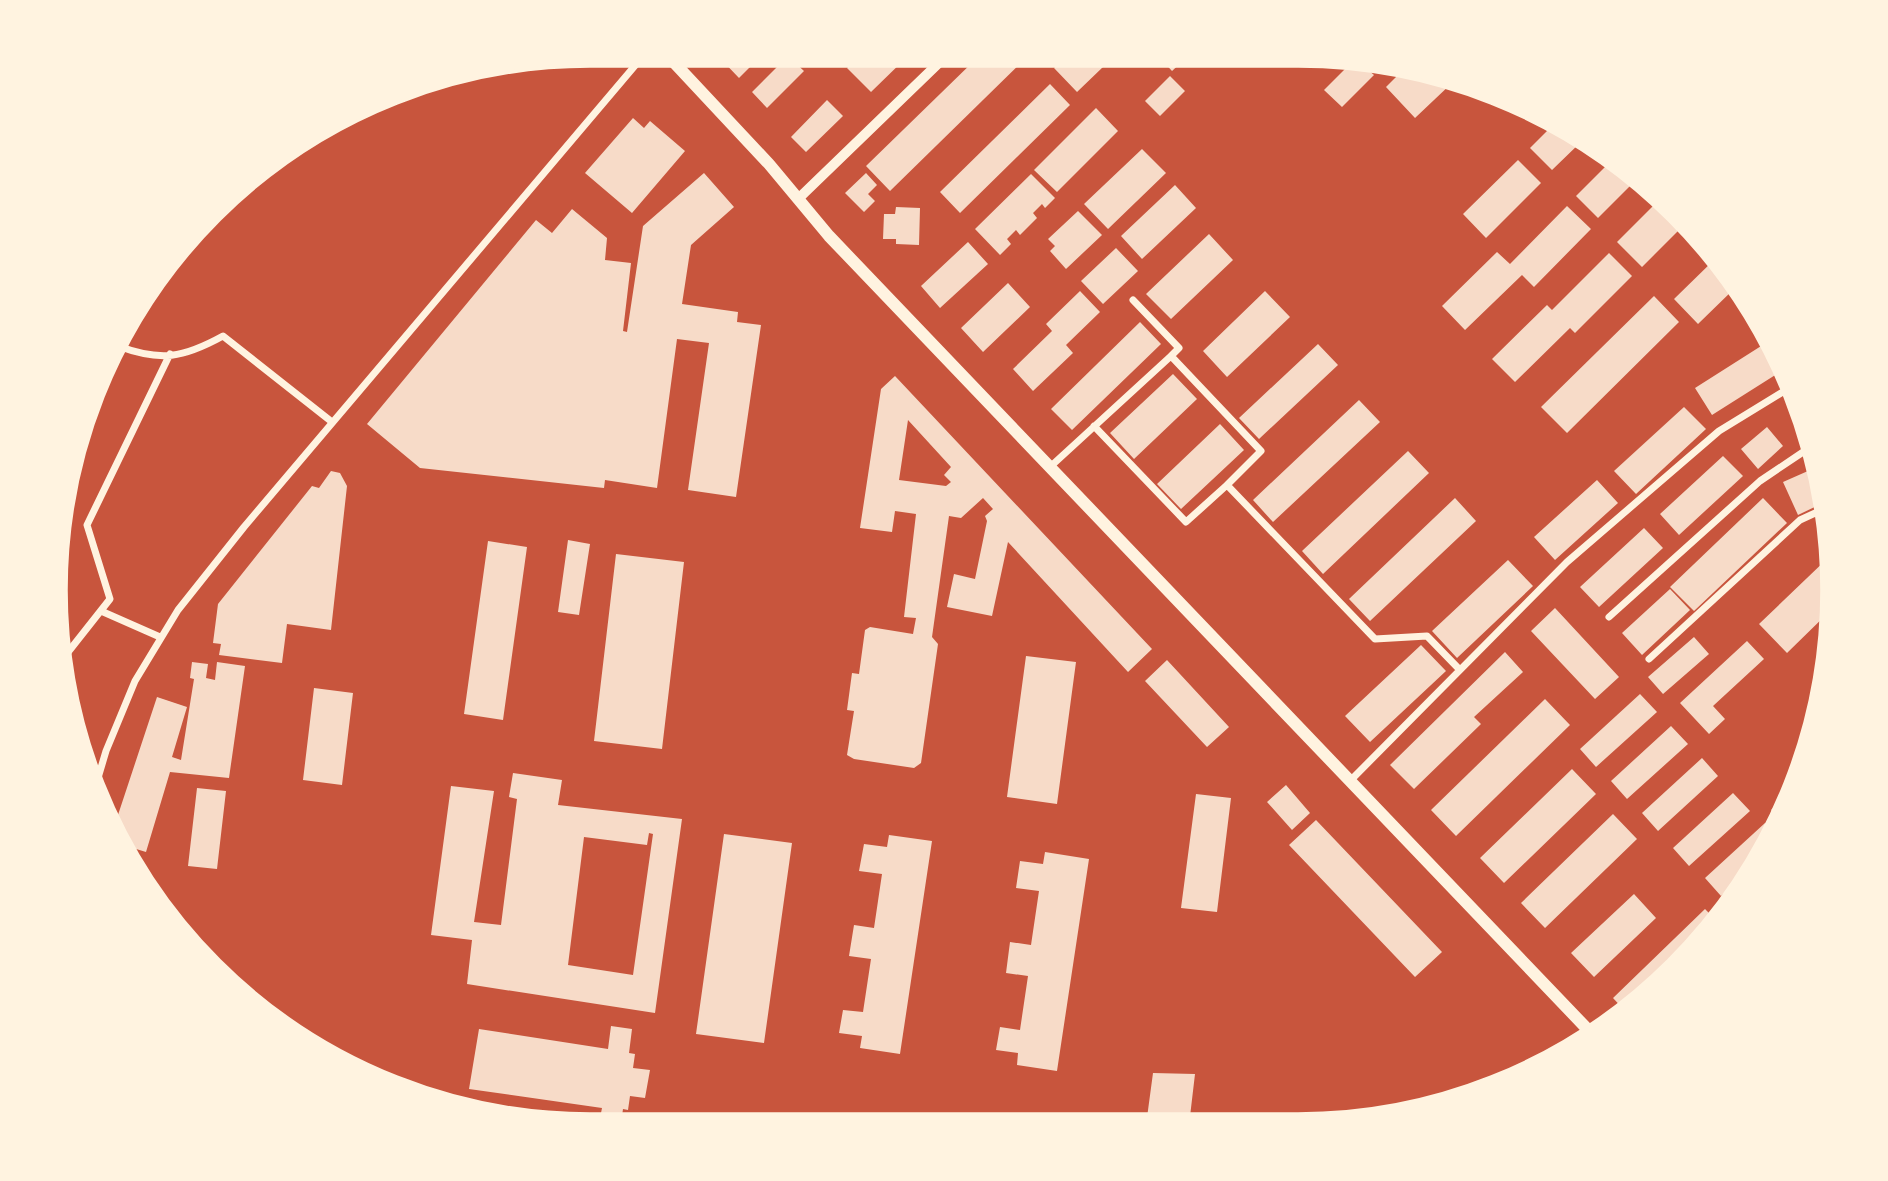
<svg xmlns="http://www.w3.org/2000/svg" width="1888" height="1181" font-family="Georgia,serif">
	<style>
		.building { fill: #f7dbc8; fill-rule: evenodd }
		.lines { fill: none; stroke-linecap: round; stroke-linejoin: round }
		.minor { stroke: #fff3e0; stroke-width: 7 }
		.tertiary { stroke: #fff3e0; stroke-width: 10 }
		.secondary { stroke: #fff3e0; stroke-width: 12 }
		.rim { fill: none; stroke: #fff3e0; stroke-width: 3.5 }
	</style>
	<rect width="100%" height="100%" fill="#c8553d"/>
	<path class="building" d="M717,55h45l-23,23z
		M788,56l16,15 -37,37 -15,-16z
		M860,56h48l-37,36 -24,-24z
		M978,57l47,2 -135,132 -24,-25z
		M1066,57h27l10,10 -26,25 -23,-24z
		M1107,57h19l-10,10z
		M1160,58h26l-14,13z
		M1355,59l19,16 -32,32 -18,-17z
		M1404,69l49,13 -38,36 -29,-31z
		M1170,76l15,15 -25,25 -15,-15z
		M1050,84l20,21 -110,108 -20,-21z
		M827,100l16,16 -37,36 -15,-15z
		M1096,108l22,23 -61,61 -23,-22z
		M633,118l11,10 6,-7 35,30 -53,62 -47,-40z
		M1554,124l28,17 -30,29 -22,-22z
		M1142,149l24,24 -58,56 -24,-25z
		M1613,159l25,19 -40,40 -22,-22z
		M1518,160l23,23 -55,55 -23,-24z
		M704,173l30,34 -43,38 -9,59 56,8 -1,10 24,3 -25,172 -48,-7 21,-147 -32,-4 -20,149 -52,-8 -1,8 -184,-20 -53,-44 169,-204 16,13 20,-24 35,29 -2,22 26,3 -8,68 4,1 16,-106z
		M866,173l11,12 -9,9 7,7 -11,11 -19,-19z
		M1031,174l24,24 -10,10 -3,-4 -9,9 4,5 -17,17 -4,-5 -9,9 4,5 -11,11 -25,-26z
		M1175,185l21,23 -54,51 -21,-23z
		M1660,199l26,24 -44,44 -25,-25z
		M1567,206l24,23 -57,58 -12,-12 -57,55 -23,-24 55,-54 13,12z
		M896,207l24,1 -1,37 -23,-1v-5h-13l1,-25h11z
		M1078,211l24,24 -36,34 -16,-18 5,-5 -7,-7z
		M1209,234l24,26 -62,59 -25,-25z
		M968,242l20,22 -48,44 -19,-22z
		M1116,248l22,23 -35,33 -22,-23z
		M1609,253l23,23 -57,57 -5,-5 -55,54 -23,-23 55,-54 5,5z
		M1716,258l20,29 -38,37 -24,-25z
		M1008,283l22,24 -47,45 -22,-24z
		M1080,291l20,21 -34,33 7,8 -40,38 -20,-22 39,-38 -6,-7z
		M1265,291l25,26 -63,60 -24,-26z
		M1654,296l25,26 -112,111 -26,-26z
		M1140,322l21,22 -89,86 -21,-21z
		M1769,341l14,29 -71,45 -17,-27z
		M1318,344l20,21 -79,74 -20,-21z
		M1173,374l24,25 -63,60 -24,-26z
		M895,376l257,273 -24,23 -120,-130 -16,74 -45,-9 7,-33 21,5 12,-58 -2,-5 8,-7 -10,-11 -22,20 -12,-2 -17,121 6,7 -17,119 -7,5 -60,-9 -7,-4 7,-44 -7,-1 5,-37 7,1 6,-44 5,-3 43,7 3,-16 -12,-1 12,-103 -21,-3 -3,21 -32,-4 21,-139zM908,420l43,47 -7,8 7,7 -5,4 -47,-6z
		M1794,394l12,29 -6,4 -15,-28z
		M1359,400l21,22 -107,100 -20,-22z
		M1684,407l22,22 -70,65 -22,-23z
		M1220,424l24,26 -63,59 -24,-25z
		M1767,427l16,19 -25,23 -17,-20z
		M1408,451l21,22 -106,101 -21,-23z
		M1723,456l20,20 -64,59 -19,-21z
		M1817,467l8,35 -27,13 -15,-33z
		M331,471l9,2 7,13 -16,144 -44,-6 -5,39 -63,-8 2,-11 -8,-1 5,-39 94,-118 7,2z
		M1597,480l21,23 -63,57 -21,-23z
		M1455,498l21,23 -106,100 -21,-22z
		M1763,498l24,25 -93,88 -24,-24z
		M1644,528l19,20 -64,59 -19,-20z
		M568,540l22,4 -11,71 -21,-3z
		M488,541l39,6 -24,173 -39,-6z
		M616,554l68,8 -22,187 -68,-8z
		M1830,556l2,53 -45,44 -28,-29z
		M1508,560l25,26 -76,72 -25,-27z
		M1670,589l20,21 -48,45 -20,-22z
		M1555,608l64,69 -24,22 -64,-68z
		M1694,637l15,17 -46,40 -15,-17z
		M1747,641l17,18 -51,47 12,13 -16,15 -29,-31z
		M1421,645l25,26 -76,71 -25,-26z
		M1505,652l18,20 -49,45 7,7 -67,65 -24,-24z
		M1026,656l50,6 -19,142 -50,-7z
		M1167,660l62,67 -22,20 -62,-66z
		M192,662l16,2 -2,14 9,2 2,-18 28,4 -16,112 -59,-6 -24,80 -23,-7 -9,-18 43,-130 30,10 -15,50 9,3 13,-81 -4,-1z
		M314,688l39,5 -11,92 -39,-5z
		M1640,694l17,18 -61,55 -16,-18z
		M1545,699l25,26 -114,111 -25,-26z
		M1671,726l17,18 -61,55 -16,-18z
		M1702,758l16,18 -60,55 -16,-18z
		M1572,769l24,25 -92,89 -24,-25z
		M513,773l49,7 -4,25 124,14 -27,194 -188,-29 5,-44 -41,-5 20,-149 43,5 -20,131 27,3 16,-126 -8,-2zM649,833l4,1 -20,141 -65,-10 16,-128 63,8z
		M1286,785l24,28 -18,17 -25,-28z
		M197,788l29,3 -9,78 -29,-3z
		M1793,788l-9,24 -3,9 -10,-11z
		M1733,793l17,18 -61,55 -16,-18z
		M1196,794l35,4 -14,114 -36,-4z
		M1613,814l24,25 -92,89 -24,-25z
		M1316,820l126,132 -27,25 -126,-132z
		M1765,823l10,11 -20,31 -34,31 -16,-18z
		M724,834l68,9 -28,200 -68,-9z
		M889,835l43,6 -32,213 -40,-6 2,-12 -23,-3 4,-23 20,2 8,-53 -22,-3 5,-31 20,3 8,-54 -23,-3 5,-27 23,3z
		M1045,852l44,7 -32,212 -40,-6 1,-12 -22,-3 4,-23 20,3 8,-54 -22,-3 4,-31 21,3 8,-54 -23,-3 4,-27 23,3z
		M1634,894l22,24 -62,59 -23,-24z
		M1705,909l13,13 -67,72 -25,18 -13,-14z
		M611,1026l21,3 -3,24 6,1 -2,14 17,2 -5,28 -15,-2 -2,14 -5,-1 -2,14h-22l3,-15 -133,-19 10,-60 129,20z
		M1153,1073l42,1 -6,51h-43z"/>
	<g class="lines">
		<path class="minor" d="M1133,300l46,48 -8,8 90,95 -34,34 148,154 52,-3 33,34
			M118,346c43,16 65,12 105,-10l109,86
			M1094,426l92,96 41,-37
			M1050,467l121,-111
			M101,611l59,26
			M1609,617l151,-136 52,-35
			M65,656l45,-57 -23,-74 83,-171
			M1649,659l151,-139 26,-12
			M1350,781l217,-219 152,-131 72,-44
			M95,788l11,-37 29,-70 43,-71 66,-83 400,-472"/>
		<path class="tertiary" d="M798,199l148,-143"/>
		<path class="secondary" d="M667,55l102,109 60,72 764,799"/>
	</g>
	<path d="M0 0H1888V1181H0ZM590 66H1298A524 524 0 0 1 1822 590V590A524 524 0 0 1 1298 1114H590A524 524 0 0 1 66 590V590A524 524 0 0 1 590 66Z" fill="#fff3e0" fill-rule="evenodd"/>
	<path class="rim" d="M590 66H1298A524 524 0 0 1 1822 590V590A524 524 0 0 1 1298 1114H590A524 524 0 0 1 66 590V590A524 524 0 0 1 590 66Z"/>
</svg>
